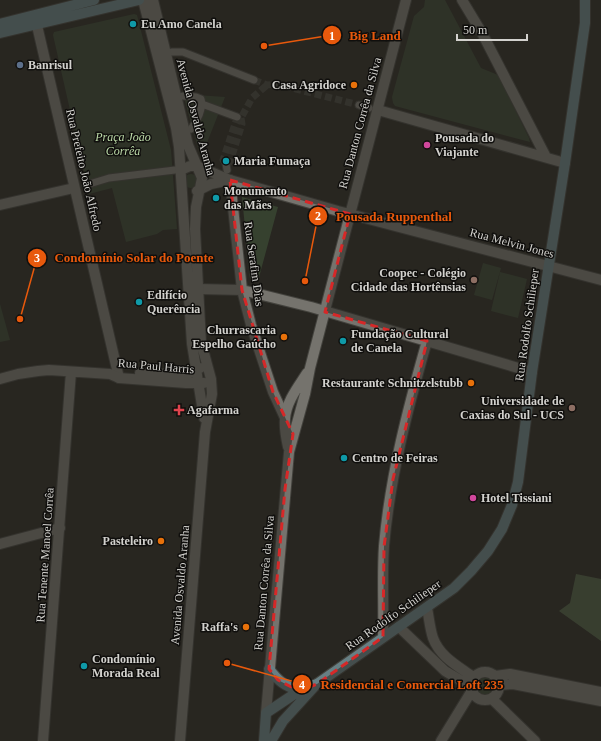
<svg xmlns="http://www.w3.org/2000/svg" width="601" height="741" font-family="Georgia,serif">
	<style>
		.green { fill: #36412f }
		.forest { fill: #4d5c42 }
		.lines { fill: none; stroke-linecap: round; stroke-linejoin: round }
		.pedestrian-tunnel { stroke: #42403b; stroke-width: 7; stroke-dasharray: 7 3.5; stroke-linecap: butt }
		.pedestrian-casing { stroke: #43423d; stroke-width: 9 }
		.minor-casing { stroke: #43423d; stroke-width: 12 }
		.tertiary-casing { stroke: #43423d; stroke-width: 12 }
		.secondary-casing { stroke: #43423d; stroke-width: 12 }
		.pedestrian { stroke: #75736d; stroke-width: 7 }
		.minor { stroke: #75736d; stroke-width: 10 }
		.tertiary { stroke: #75736d; stroke-width: 10 }
		.secondary { stroke: #677f84; stroke-width: 10 }
		.marked { fill: none; stroke: #d62828; stroke-width: 3; stroke-dasharray: 8 5; stroke-linejoin: round }
		.culture-dot { fill: #0f9aa8; stroke: #100f0d; stroke-width: 1.5 }
		.service-dot { fill: #5c6f8a; stroke: #100f0d; stroke-width: 1.5 }
		.food-dot { fill: #e8710a; stroke: #100f0d; stroke-width: 1.5 }
		.hotel-dot { fill: #d1479c; stroke: #100f0d; stroke-width: 1.5 }
		.education-dot { fill: #8d6e63; stroke: #100f0d; stroke-width: 1.5 }
		.health-dot { fill: #e0444e; stroke: #100f0d; stroke-width: 1.5 }
		.labels { text-anchor: middle; dominant-baseline: central; stroke-width: 3; stroke-linejoin: round; paint-order: stroke }
		.poi-label { font-size: 12px; font-weight: bold; fill: #d3d2ce; stroke: #100f0d; text-anchor: start }
		.street-label { font-size: 12px; fill: #d3d2ce; stroke: #100f0d }
		.park-label { font-size: 12px; font-style: italic; fill: #bcdaa8; stroke: #100f0d }
		.leader { fill: none; stroke: #e8590c; stroke-width: 1.5 }
		.callout-dot { fill: #e8590c; stroke: #100f0d; stroke-width: 1.5 }
		.mark-label { font-size: 12px; text-anchor: middle; font-weight: bold; fill: #fff }
		.callout-label { font-size: 13px; text-anchor: middle; font-weight: bold; fill: #e8590c; stroke: #100f0d; stroke-width: 3; stroke-linejoin: round; paint-order: stroke }
	</style>
	<rect width="100%" height="100%" fill="#282621"/>
	<path class="green" d="M425,0h20l36,68 17,7 31,63 1,4 -135,-36 -2,-3 -1,-6 22,-81 10,-9z
		M134,14l3,1 34,135 6,79 -14,1 -6,4 -31,8 -14,-54 -23,6 -36,-159 1,-3z
		M183,94l42,3 -24,61z
		M184 181a7 7 0 1 1 14 0a7 7 0 1 1-14 0Z
		M242,197l36,10 -20,74 -8,-2z
		M483,263l18,5 -9,32 -18,-5z
		M500,272l27,7 -9,39 -27,-7z
		M0,304l10,36 -10,2z
		M475 686a9 9 0 1 1 18 0a9 9 0 1 1-18 0Z"/>
	<path class="forest" d="M576,574l25,5v62l-42,-30 11,-8z"/>
	<g class="lines">
		<path class="pedestrian-tunnel" d="M254,80l13,5 9,-1 83,21
			M241,118l1,6 -12,38 -4,2 -3,-4 13,-39 5,-3 11,-20 15,-13"/>
		<g class="pedestrian-casing">
			<path id="pedestrian" d="M172,52h11l71,28
				M183,96l13,1 5,2c3,9 -4,22 -10,30
				M202,104l35,13
				M359,105l10,3
				M226,164l1,6
				M86,185l23,-7 66,-8"/>
		</g>
		<g class="minor-casing">
			<path id="minor" d="M462,0l20,33 64,124
				M35,17l84,361
				M378,110l187,53
				M230,180l12,110 9,35 22,67 12,26
				M0,205l74,-17
				M548,266l53,14
				M198,289l44,1 69,17 221,65
				M0,544l60,-16
				M427,608c2,10 3,21 6,30 7,19 25,28 40,39
				M399,627l46,44 25,15
				M383,637c1,-30 -1,-61 1,-91 6,-70 24,-138 43,-205
				M471 686a14 14 0 1 1 28 0a14 14 0 1 1-28 0Z
				M495,676l15,-2 10,2 81,16
				M499,685l14,-1 88,17
				M492,699l43,42
				M441,741l30,-49"/>
		</g>
		<g class="tertiary-casing">
			<path id="tertiary" d="M143,0l33,128 3,19 13,197 12,74
				M153,0l35,145 14,33 -6,29 -1,22 6,113 10,37 1,15 -7,38 -25,309
				M181,170l9,-4h7l33,14 108,31 210,55
				M197,191l14,-7 19,-4
				M140,373l46,2 14,-7
				M0,379l18,-5 20,-3 11,-1 61,4 9,4 67,5h18
				M288,447c-2,-9 -4,-19 -3,-28 1,-17 13,-32 22,-46
				M266,713l23,-261 16,-58 5,-26 37,-142 59,-226
				M43,741l28,-369"/>
		</g>
		<g class="secondary-casing">
			<path id="secondary" d="M0,24l94,-24
				M0,33l139,-33
				M269,669c10,13 15,16 30,22
				M264,741l2,-28 33,-22 18,-7 137,-96 17,-17 17,-20 14,-22 10,-24 6,-23 14,-110 33,-209 20,-140v-23
				M271,741l12,-20 31,-34"/>
		</g>
		<use href="#pedestrian" class="pedestrian"/>
		<use href="#minor" class="minor"/>
		<use href="#tertiary" class="tertiary"/>
		<use href="#secondary" class="secondary"/>
	</g>
	<path d="M0 0H601V741H0ZM230,180l120,34 -25,98 102,29 -34,138 -9,68 -1,90 -66,47 -18,7 -21,-11 -9,-11 16,-180 8,-55 -20,-42 -31,-102z" fill="#282621" fill-opacity=".55" fill-rule="evenodd"/>
	<path class="marked" d="M230,180l120,34 -25,98 102,29 -34,138 -9,68 -1,90 -66,47 -18,7 -21,-11 -9,-11 16,-180 8,-55 -20,-42 -31,-102z"/>
	<g class="culture-dot">
		<circle cx="133" cy="24" r="4"/>
		<circle cx="226" cy="161" r="4"/>
		<circle cx="216" cy="198" r="4"/>
		<circle cx="139" cy="302" r="4"/>
		<circle cx="343" cy="341" r="4"/>
		<circle cx="344" cy="458" r="4"/>
		<circle cx="84" cy="666" r="4"/>
	</g>
	<circle class="service-dot" cx="20" cy="65" r="4"/>
	<g class="food-dot">
		<circle cx="354" cy="85" r="4"/>
		<circle cx="284" cy="337" r="4"/>
		<circle cx="471" cy="383" r="4"/>
		<circle cx="161" cy="541" r="4"/>
		<circle cx="246" cy="627" r="4"/>
	</g>
	<g class="hotel-dot">
		<circle cx="427" cy="145" r="4"/>
		<circle cx="473" cy="498" r="4"/>
	</g>
	<g class="education-dot">
		<circle cx="474" cy="280" r="4"/>
		<circle cx="572" cy="408" r="4"/>
	</g>
	<path class="health-dot" d="M177 404h4v4h4v4h-4v4h-4v-4h-4v-4h4z"/>
	<g class="labels">
		<g class="poi-label">
			<text x="141" y="24">Eu Amo Canela</text>
			<text x="28" y="65">Banrisul</text>
			<text x="346" y="85" text-anchor="end">Casa Agridoce</text>
			<text x="435" y="138">Pousada do<tspan x="435" dy="14">Viajante</tspan></text>
			<text x="234" y="161">Maria Fumaça</text>
			<text x="224" y="191">Monumento<tspan x="224" dy="14">das Mães</tspan></text>
			<text x="466" y="273" text-anchor="end">Coopec - Colégio<tspan x="466" dy="14">Cidade das Hortênsias</tspan></text>
			<text x="147" y="295">Edifício<tspan x="147" dy="14">Querência</tspan></text>
			<text x="276" y="330" text-anchor="end">Churrascaria<tspan x="276" dy="14">Espelho Gaúcho</tspan></text>
			<text x="351" y="334">Fundação Cultural<tspan x="351" dy="14">de Canela</tspan></text>
			<text x="463" y="383" text-anchor="end">Restaurante Schnitzelstubb</text>
			<text x="564" y="401" text-anchor="end">Universidade de<tspan x="564" dy="14">Caxias do Sul - UCS</tspan></text>
			<text x="187" y="410">Agafarma</text>
			<text x="352" y="458">Centro de Feiras</text>
			<text x="481" y="498">Hotel Tissiani</text>
			<text x="153" y="541" text-anchor="end">Pasteleiro</text>
			<text x="238" y="627" text-anchor="end">Raffa's</text>
			<text x="92" y="659">Condomínio<tspan x="92" dy="14">Morada Real</tspan></text>
		</g>
		<g class="street-label">
			<text transform="translate(196 117) rotate(75)">Avenida Osvaldo Aranha</text>
			<text transform="translate(360 123) rotate(-75)">Rua Danton Corrêa da Silva</text>
			<text transform="translate(84 170) rotate(77)">Rua Prefeito João Alfredo</text>
			<text transform="translate(512 243) rotate(15)">Rua Melvin Jones</text>
			<text transform="translate(254 264) rotate(82)">Rua Serafim Dias</text>
			<text transform="translate(527 325) rotate(-82)">Rua Rodolfo Schilieper</text>
			<text transform="translate(156 366) rotate(5)">Rua Paul Harris</text>
			<text transform="translate(45 555) rotate(-86)">Rua Tenente Manoel Corrêa</text>
			<text transform="translate(264 583) rotate(-85)">Rua Danton Corrêa da Silva</text>
			<text transform="translate(180 585) rotate(-85)">Avenida Osvaldo Aranha</text>
			<text transform="translate(393 615) rotate(-35)">Rua Rodolfo Schilieper</text>
		</g>
		<g class="park-label">
			<text x="123" y="137">Praça João<tspan x="123" dy="14">Corrêa</tspan></text>
		</g>
	</g>
	<path class="leader" d="M264 46L332 35M305 281L318 216M20 319L37 258M227 663L302 684"/>
	<g class="callout-dot">
		<circle cx="264" cy="46" r="4"/>
		<circle cx="305" cy="281" r="4"/>
		<circle cx="20" cy="319" r="4"/>
		<circle cx="227" cy="663" r="4"/>
		<circle cx="332" cy="35" r="10"/>
		<circle cx="318" cy="216" r="10"/>
		<circle cx="37" cy="258" r="10"/>
		<circle cx="302" cy="684" r="10"/>
	</g>
	<g class="mark-label">
		<text x="332" y="40">1</text>
		<text x="318" y="220">2</text>
		<text x="37" y="262">3</text>
		<text x="302" y="689">4</text>
	</g>
	<g class="callout-label">
		<text x="375" y="40">Big Land</text>
		<text x="394" y="221">Pousada Ruppenthal</text>
		<text x="134" y="262">Condomínio Solar do Poente</text>
		<text x="412" y="689">Residencial e Comercial Loft 235</text>
	</g>
	<path d="M457 34v6h70v-6" fill="none" stroke="#d3d2ce" stroke-width="2"/>
	<text x="463" y="34" font-size="12" fill="#d3d2ce" stroke="#100f0d" stroke-width="3" paint-order="stroke">50 m</text>
</svg>
